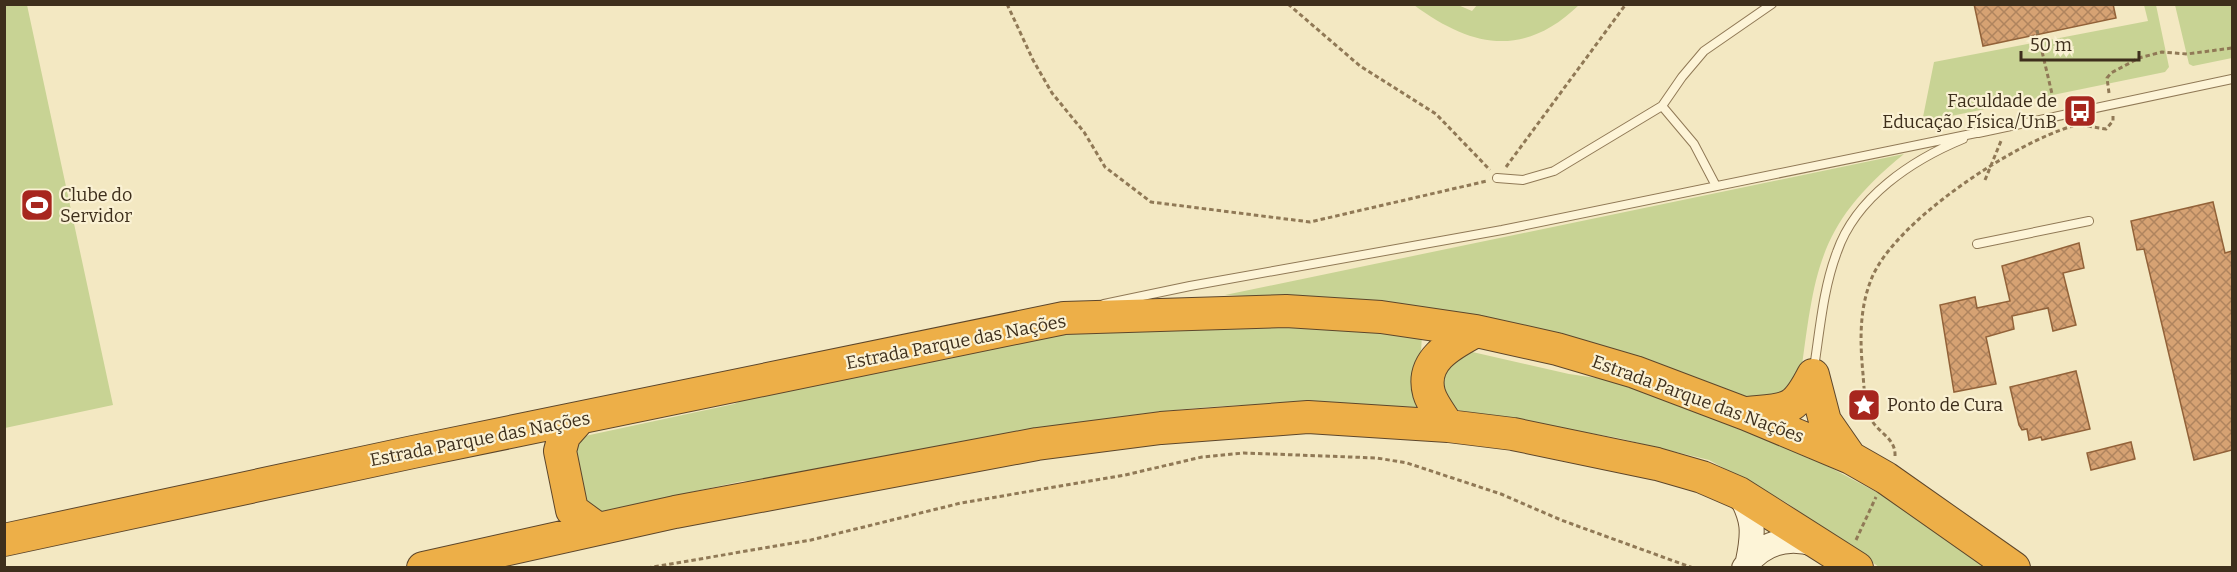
<svg xmlns="http://www.w3.org/2000/svg" width="2237" height="572" font-family="Bitter,serif">
	<style>
		.grass { fill: #c8d394 }
		.building { fill: url(#building-cross-hatch); stroke: #926239; stroke-width: 1.5 }
		.lines { fill: none; stroke-linecap: round; stroke-linejoin: round }
		.lane-casing { stroke: #907956; stroke-width: 10 }
		.secondary-casing { stroke: #725939; stroke-width: 26 }
		.highway-casing { stroke: #5d462b; stroke-width: 34 }
		.path { stroke: #907956; stroke-width: 3; stroke-dasharray: 4.5 3; stroke-linecap: butt }
		.lane { stroke: #fdf4d7; stroke-width: 8 }
		.secondary { stroke: #fdf4d7; stroke-width: 24 }
		.highway { stroke: #edaf48; stroke-width: 32 }
		.labels { text-anchor: middle; dominant-baseline: central; stroke-width: 4.5; stroke-linejoin: round; paint-order: stroke }
		.poi-label { font-size: 18px; fill: #3e2f1c; stroke: #faf1d3; text-anchor: start }
		.street-label { font-size: 18px; fill: #3e2f1c; stroke: #faf1d3 }
	</style>
	<defs>
		<pattern id="building-cross-hatch" width="8" height="8" patternUnits="userSpaceOnUse" patternTransform="scale(1.5)"><rect width="8" height="8" fill="#d6a273"/><path d="M0 0l8 8M0 8l8-8" fill="none" stroke="#af845e"/></pattern>
	</defs>
	<rect width="100%" height="100%" fill="#f3e8c2"/>
	<path class="grass" d="M5,4l22,1 86,400 -108,23z
		M1414,5h44l14,6 5,-6h102c-55,53 -107,43 -165,0z
		M2144,5h12l13,62 -4,5 -243,50 12,-60 214,-41z
		M2175,5h57v53l-39,8 -4,-2z
		M1904,154c-89,72 -89,119 -104,226l-29,25 -413,-104 -133,-6z
		M1228,320l194,14 -4,73c-69,-1 -139,-5 -208,0 -144,11 -285,45 -425,73l-42,1 -149,32h-4l-25,-68 6,-6 163,-35 28,-13 282,-57z
		M1468,351l101,23 62,9 155,61 96,51 110,72h-113l-92,-64 -78,-43 -91,-22 -162,-28 -19,-29v-7z"/>
	<path class="building" d="M1974,4h139l3,14 -133,28z
		M2213,202l12,51 7,-2v199l-38,10 -50,-211 -7,1 -6,-29z
		M2079,243l5,25 -21,5 13,52 -23,6 -5,-23 -36,8 2,13 -28,8 10,47 -42,8 -14,-87 35,-8 2,11 33,-7 -8,-35z
		M2076,371l14,58 -48,11 -1,-3 -12,3 -2,-11 -5,1 -3,-5 -9,-38z
		M2131,442l4,17 -44,11 -4,-17z"/>
	<g class="lines">
		<g class="lane-casing">
			<path id="lane" d="M1662,106l20,-29 22,-26 68,-47
				M1978,133l254,-54
				M1497,178l26,2 31,-9 108,-65 32,38 21,40
				M1977,244l112,-23
				M1104,304l86,-18 312,-56 479,-98
				M1814,368c6,-39 9,-79 23,-116 19,-55 75,-92 126,-113"/>
		</g>
		<g class="secondary-casing">
			<path id="secondary" d="M1739,493c15,26 15,39 9,68
				M1744,568c18,-26 43,-32 71,-24"/>
		</g>
		<g class="highway-casing">
			<path id="highway" d="M1813,375l12,46 25,36
				M1748,413c40,-4 46,-1 65,-38
				M579,419l-15,17 -4,15 12,59 26,19
				M1448,426c-6,-10 -16,-22 -19,-33 -9,-33 23,-49 47,-62
				M4,540l409,-88 651,-134 222,-7 95,6 95,14 81,18 78,23 111,42 105,44 35,20 128,90
				M423,568l252,-56 362,-68 124,-16 147,-11 140,9 65,8 144,30 45,13 37,16 118,75"/>
		</g>
		<path class="path" d="M1007,4l26,56 19,33 32,39 21,35 46,35 159,20 177,-41
			M1288,4l72,62 76,48 54,56
			M2037,30l16,68
			M2109,93l-2,-15 4,-5 28,-15 23,-6 25,2 45,-6
			M2080,125l26,4 7,-8v-7
			M1506,167l120,-163
			M1985,180l16,-39
			M1895,456c1,-18 -17,-23 -24,-37 -6,-12 -7,-31 -8,-45 -3,-31 -4,-64 8,-94 21,-57 144,-138 202,-154
			M1856,540l20,-43
			M647,568l164,-28 150,-37 164,-28 77,-18 42,-4 133,5 30,5 94,31 60,26 132,48"/>
		<use href="#lane" class="lane"/>
		<use href="#secondary" class="secondary"/>
		<use href="#highway" class="highway"/>
	</g>
	<defs>
		<g id="bus-square" transform="scale(1.725)"><rect x="-9" y="-9" width="18" height="18" rx="4" fill="#a7261e" stroke="#faf1d3"/><path d="M-5-6H5V4H4V6H2V4H-2V6H-4V4H-5ZM-3.5-4V0h7V-4ZM-3.5 1.2v1.5H-2V1.2ZM2 1.2v1.5H3.5V1.2Z" fill="#fff"/></g>
		<g id="stadium-square" transform="scale(1.725)"><rect x="-9" y="-9" width="18" height="18" rx="4" fill="#a7261e" stroke="#faf1d3"/><path d="M0-5a6.5 5 0 1 0 0 10a6.5 5 0 1 0 0-10ZM-3.5-1.8h7v3.6h-7Z" fill="#fff"/></g>
		<g id="sight-square" transform="scale(1.725)"><rect x="-9" y="-9" width="18" height="18" rx="4" fill="#a7261e" stroke="#faf1d3"/><path d="M0-6L1.8-2.2L6-1.7L2.9 1.2L3.7 5.4L0 3.3L-3.7 5.4L-2.9 1.2L-6-1.7L-1.8-2.2Z" fill="#fff"/></g>
	</defs>
	<g fill-rule="evenodd">
		<use href="#bus-square" x="2080" y="111"/>
		<use href="#stadium-square" x="37" y="205"/>
		<use href="#sight-square" x="1864" y="405"/>
	</g>
	<g class="labels">
		<g class="poi-label">
			<text x="2057" y="101" text-anchor="end">Faculdade de<tspan x="2057" dy="21">Educação Física/UnB</tspan></text>
			<text x="60" y="195">Clube do<tspan x="60" dy="21">Servidor</tspan></text>
			<text x="1887" y="405">Ponto de Cura</text>
		</g>
		<g class="street-label">
			<text transform="translate(956 342) rotate(-11)">Estrada Parque das Nações</text>
			<text transform="translate(1698 399) rotate(20)">Estrada Parque das Nações</text>
			<text transform="translate(480 439) rotate(-11)">Estrada Parque das Nações</text>
		</g>
	</g>
	<rect width="2237" height="572" fill="none" stroke="#3e2f1c" stroke-width="12"/>
	<path d="M2021 51v9h118v-9" fill="none" stroke="#3e2f1c" stroke-width="3"/>
	<text x="2030" y="51" font-size="18" fill="#3e2f1c" stroke="#faf1d3" stroke-width="4.5" paint-order="stroke">50 m</text>
</svg>
